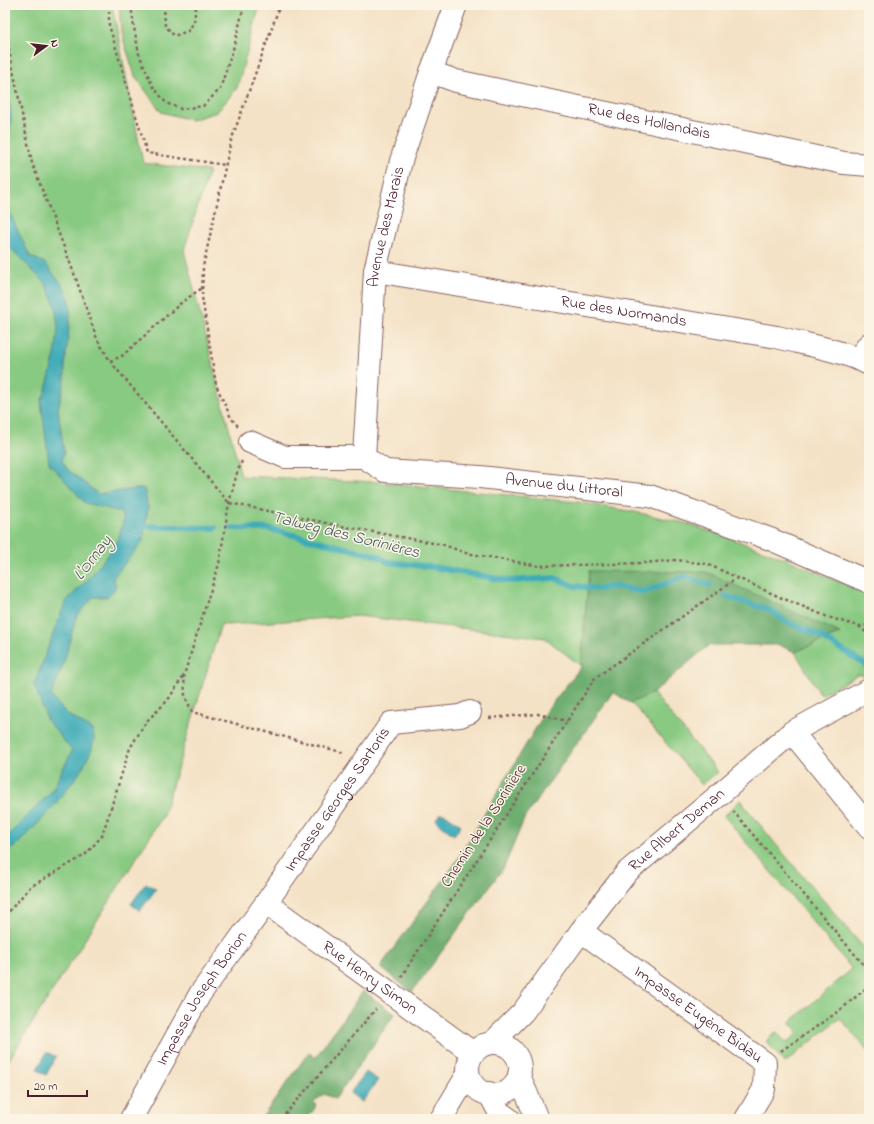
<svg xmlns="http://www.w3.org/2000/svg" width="874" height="1124" font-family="'Indie Flower',sans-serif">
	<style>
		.green { fill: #89ca82; stroke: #6a7456 }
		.forest { fill: #6eae70; stroke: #5c664e }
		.water { fill: #3aaab8; stroke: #426472 }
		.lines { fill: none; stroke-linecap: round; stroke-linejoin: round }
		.stream { stroke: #3aaab8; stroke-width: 6 }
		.minor-casing { stroke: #866361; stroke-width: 24 }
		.path { stroke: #866361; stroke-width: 2.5; stroke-dasharray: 3 3; stroke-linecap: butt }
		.minor { stroke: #fff; stroke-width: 22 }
		.labels { text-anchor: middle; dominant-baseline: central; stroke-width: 3; stroke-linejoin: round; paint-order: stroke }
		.street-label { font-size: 16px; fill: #4a1f2b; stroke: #fcf5e5 }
		.water-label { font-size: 17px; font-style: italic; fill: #445763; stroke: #fcf5e5 }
	</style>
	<rect width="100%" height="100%" fill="#fcf5e5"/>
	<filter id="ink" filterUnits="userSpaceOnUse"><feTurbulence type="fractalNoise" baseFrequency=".025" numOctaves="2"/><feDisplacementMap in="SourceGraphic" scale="8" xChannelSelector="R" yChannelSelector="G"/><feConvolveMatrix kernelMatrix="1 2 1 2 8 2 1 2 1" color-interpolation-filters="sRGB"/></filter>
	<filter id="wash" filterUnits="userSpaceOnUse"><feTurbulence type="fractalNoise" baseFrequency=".012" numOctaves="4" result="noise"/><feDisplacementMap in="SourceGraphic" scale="16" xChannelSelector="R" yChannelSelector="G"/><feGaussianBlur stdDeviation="0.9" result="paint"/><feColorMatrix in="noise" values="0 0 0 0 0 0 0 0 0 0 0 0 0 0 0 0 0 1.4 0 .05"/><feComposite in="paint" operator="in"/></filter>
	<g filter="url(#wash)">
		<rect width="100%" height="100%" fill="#f4e2c6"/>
		<path class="green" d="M5,5h107l31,158 66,8 -25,79 57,226 137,6 199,20 58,10 50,11 39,13 63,23 82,36v81l-3,2 -7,-4 -38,21 -26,-43 44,-18 -250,-63 -8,95 -36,-28 -187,-22 -131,9 -6,-1 -58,192 -158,250z
			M119,5h141l-23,83 -20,24 -26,8 -30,-8 -26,-36 -14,-44z
			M653,693l65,79 -16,13 -67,-78 -5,-4z
			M740,800l38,47 91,107v98l-29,-34 -55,45 -19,-22 11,-9 9,11 13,-10 -10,-10 63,-54 -128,-153z"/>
		<path class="forest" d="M589,571l117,1 134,61 -45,19 -16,-7h-70l-56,48 -23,10 -17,-11 -88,125 -21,50 -92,125 -32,-25 74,-102 92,-154 35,-44z
			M363,991l32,23 -60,85 -11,-5 -10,8 3,3 -10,14h-46l48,-67 6,6z"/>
		<path class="water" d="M5,89c10,27 6,37 0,64z
			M5,212l6,4 19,40 15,7 19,24 6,14v16l-5,49v14l-7,29 6,43 -2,8 5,9 31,25 46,-6 4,19 -5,34 -30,37 3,9 -8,10h-15l-17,20 -11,42 -14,37 17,19 25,15 1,9 -2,10 -11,22 -32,41 -33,34 -11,6v-14l46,-46 21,-41 -25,-31 -13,-35 31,-83 26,-26 26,-34 7,-23 -4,-7 -35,-9 -36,-40 -8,-62 4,-8 10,-38 3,-27 -3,-23 -10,-22 -40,-40z
			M440,814h5l16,11 -7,10 -16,-12 -2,-4z
			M146,883l10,6 -16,22 -9,-7z
			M47,1052l9,5 -10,18 -9,-6z
			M366,1072l12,8 -16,22 -12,-9z"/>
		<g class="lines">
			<path class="stream" d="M136,526l79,2
				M231,528l38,1 109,27 10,6 45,5 77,14 45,-3 20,8 24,3 16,-3 29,6 40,-15 26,8
				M725,596l45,14 15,11 33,14 51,32"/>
		</g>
	</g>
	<g filter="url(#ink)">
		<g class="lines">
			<g class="minor-casing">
				<g id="minor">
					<path id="s1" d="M431,72l25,9 388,82 25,2"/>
					<path id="s2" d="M375,271l402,66c31,8 64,13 92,27"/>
					<path d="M858,359l11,-15"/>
					<path id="s3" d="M250,442l35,15h79l21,14 95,6 170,19 120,43 99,43"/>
					<path id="s4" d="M364,457l11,-186 26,-110 30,-89 25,-67"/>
					<path d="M792,732l77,95"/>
					<path id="s5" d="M266,903l207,150"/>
					<path id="s6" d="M581,931l184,132 -1,26 -18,30"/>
					<path id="s7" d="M493,1042l30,-30 58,-81 46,-59 92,-77 73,-63 77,-42"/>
					<circle cx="494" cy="1069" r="26"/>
					<path d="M519,1075l18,44"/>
					<path d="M489,1093l10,19 10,7"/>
					<path id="s8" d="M131,1119l69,-125 66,-91 125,-180 69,-7 10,-4"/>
					<path d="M441,1119l27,-45"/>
				</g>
			</g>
			<path class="path" d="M109,5v20l38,128 78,12
				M131,5l3,22 5,27 13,31 14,18 15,6 22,-3 17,-17 15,-46 9,-38
				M164,5l1,20 9,11 14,-5 6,-9 2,-17
				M5,19l5,36 22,108 43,113 22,63 13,22 119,142 112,23 103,19 22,8 73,13 105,-3 33,-3 30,4 75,34 46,19 30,9 11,-1
				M110,361l12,-5 60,-54 20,-14
				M238,426l-7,-8 -15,-33 -14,-88 1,-30 28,-126 49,-136
				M242,461l-5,12 -8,30 -10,61 -35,111 1,21 7,16 153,41
				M859,626l10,9
				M489,718l49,-4 29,7
				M733,811l136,160
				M5,916l25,-29 55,-32 17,-19 28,-88 16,-26 22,-22 16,-25
				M401,977l194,-299 142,-100
				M781,1051l58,-40 30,-25
				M281,1119l95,-110"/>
			<use href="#minor" class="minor"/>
		</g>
	</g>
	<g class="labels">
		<g class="street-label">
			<text stroke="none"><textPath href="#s1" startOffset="224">Rue des Hollandais</textPath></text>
			<text stroke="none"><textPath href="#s4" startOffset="232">Avenue des Marais</textPath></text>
			<text stroke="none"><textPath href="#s2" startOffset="252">Rue des Normands</textPath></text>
			<text stroke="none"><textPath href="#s3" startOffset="322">Avenue du Littoral</textPath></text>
			<text stroke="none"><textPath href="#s8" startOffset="381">Impasse Georges Sartoris</textPath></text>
			<text transform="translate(484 826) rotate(-57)">Chemin de la Sorinière</text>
			<text stroke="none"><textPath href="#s7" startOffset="282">Rue Albert Deman</textPath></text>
			<text stroke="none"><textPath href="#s5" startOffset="128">Rue Henry Simon</textPath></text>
			<text stroke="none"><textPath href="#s8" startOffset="140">Impasse Joseph Borion</textPath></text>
			<text stroke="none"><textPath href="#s6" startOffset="144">Impasse Eugène Bidau</textPath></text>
		</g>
		<g class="water-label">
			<text transform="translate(346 535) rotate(14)">Talweg des Sorinières</text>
			<text transform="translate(93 558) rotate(-52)">L'Ornay</text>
		</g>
	</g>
	<rect width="874" height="1124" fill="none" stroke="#fcf5e5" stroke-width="20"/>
	<g transform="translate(46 46) rotate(75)" stroke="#fcf5e5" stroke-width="3" paint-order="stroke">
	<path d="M0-3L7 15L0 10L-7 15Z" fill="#4a1f2b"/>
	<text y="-6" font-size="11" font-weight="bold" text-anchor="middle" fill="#4a1f2b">N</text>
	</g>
	<path d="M28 1090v6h59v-6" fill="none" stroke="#4a1f2b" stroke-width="2"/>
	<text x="34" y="1090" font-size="12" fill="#4a1f2b" stroke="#fcf5e5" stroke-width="3" paint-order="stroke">20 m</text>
</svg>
